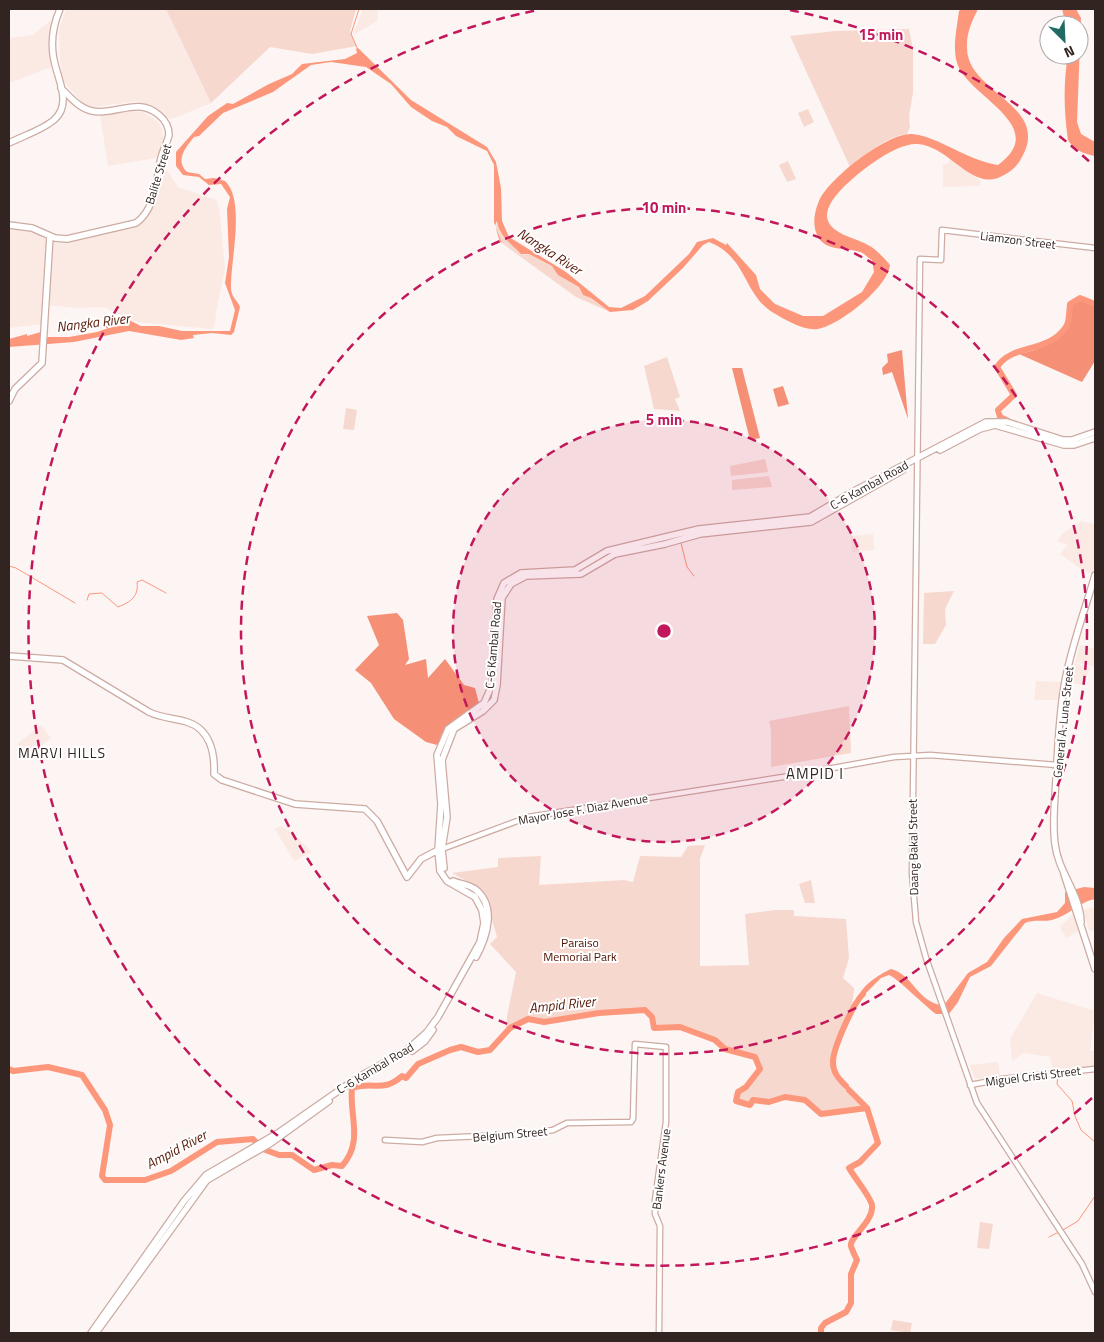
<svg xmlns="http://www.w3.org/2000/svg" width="1104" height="1342" font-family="'Titillium Web',sans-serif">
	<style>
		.built { fill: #fbe9e4 }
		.green { fill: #f7d8cf }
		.forest { fill: #f59076 }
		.water { fill: #fd977c }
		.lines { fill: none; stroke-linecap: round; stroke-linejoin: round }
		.stream { stroke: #fd977c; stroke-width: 1 }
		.river { stroke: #fd977c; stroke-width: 6 }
		.minor-casing { stroke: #cdaba2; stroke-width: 7 }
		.major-casing { stroke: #cdaba2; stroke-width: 8 }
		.minor { stroke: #fff; stroke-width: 4.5 }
		.major { stroke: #fff; stroke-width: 5.5 }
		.ring { fill: none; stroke: #c2185b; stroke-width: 2.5; stroke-dasharray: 9 6 }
		.labels { text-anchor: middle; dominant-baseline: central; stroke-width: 4; stroke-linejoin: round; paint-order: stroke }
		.street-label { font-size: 12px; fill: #322521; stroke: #fff }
		.park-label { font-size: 12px; fill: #4f1202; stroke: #fff }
		.water-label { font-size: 14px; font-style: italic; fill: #581a09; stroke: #fff }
		.neighbourhood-label { font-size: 14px; letter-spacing: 1px; fill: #322521; stroke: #fff }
		.quarter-label { font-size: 15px; letter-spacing: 1px; fill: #322521; stroke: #fff }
		.centre { fill: #c2185b; stroke: #fff; stroke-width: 2.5 }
		.ring-label { font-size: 15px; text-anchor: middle; font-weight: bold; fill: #c2185b; stroke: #fff; stroke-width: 4; stroke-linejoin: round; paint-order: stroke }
	</style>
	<rect width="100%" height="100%" fill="#fcf5f3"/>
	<path class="built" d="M66,9h100l45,94 -39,16 -9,-1 -25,-17 -45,6 -11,-5 -21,-23 -2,-50z
		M363,9h15l-1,12 -24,14z
		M51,20v47l-42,16v-45l24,-3z
		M130,111l13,1 14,9 5,8 2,12 -8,17 -48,8 -8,-51z
		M951,159l30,22 -2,5 -36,1v-23h4z
		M165,167l13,20 38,13 3,8 6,60 -9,44 -1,12 -3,5 -75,-7 -33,-15 -27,1 -29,-3 5,-63 8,1 19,-3 61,-16 16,-29 5,-27z
		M9,229l27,3 11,7 -6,85 -32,4z
		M1081,521l14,3v36l-3,14 -8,-3 -24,-17 8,-9 -11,-4 6,-8z
		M873,534l1,16 -22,2 -1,-16z
		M1080,645l15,4v18l-20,-5z
		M1074,663l16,4 -6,18 -14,-2z
		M1036,681l26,1 -3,18h-25z
		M41,725l10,13 -24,19 -10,-13z
		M280,826l12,6 20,20 -18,9 -19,-32z
		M1095,907v25l-6,-2 -6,-20z
		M1073,914l6,17 -13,7 -6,-11z
		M1037,993l58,18 -5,40h5v15l-42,5 -3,-14 -26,-4 -12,8 -2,-22z
		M998,1062l2,14 -25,3 -5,-14z"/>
	<path class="green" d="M166,9h190l-6,22 7,15 -45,8 -42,-7 -59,56z
		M909,29l4,21v43l-4,23 1,11 -3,7c-22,3 -40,20 -57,33l-60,-131 45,-5z
		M808,109l6,13 -10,5 -6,-14z
		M788,161l8,18 -9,3 -8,-17z
		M498,221c1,18 14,23 26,34l5,-1 23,12 7,9 20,12 4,8 8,3 19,14 -34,-15 -73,-53c-6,-7 -9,-16 -5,-23z
		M667,357l13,40 -5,2 5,12 -26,-2 -10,-43z
		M346,408l11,2 -3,20 -11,-1z
		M765,459l3,13 -37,4 -1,-10z
		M769,476l3,11 -40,3v-10z
		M954,591l-9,18 1,16 -11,19h-12l1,-51z
		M849,706l2,47 -80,14v-36l-2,-10z
		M705,845l-5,14v107l49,-1 -4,-51 30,-4h19v6l52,3 3,39 -6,20 11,10 -2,19 -19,54 4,17 30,30 -46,6 -16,-14 -19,-3 -17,5 -16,-2 -3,5 -14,-4 2,-9 8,-5 14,-18 -4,-12 -31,-8 -10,-9 -35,-13 -26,1 -2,-11 -7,-7 -46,3 -55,9 -16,-3 -12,4 -4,5 -6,-1 1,-11 9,-44 -26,-28 7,-7 -10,-34 -8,-15 -27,-15 46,-6v-9l43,-2 -2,29 85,-5 9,2 7,-26 41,1 7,-11z
		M811,880l4,23h-10l-6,-19z
		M980,1222l13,2 -4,25 -12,-1z
		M893,1320l19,3 -2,10 -19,-3z"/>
	<path class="forest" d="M1079,299l16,7v55l-13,21 -63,-28c22,-4 34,-12 50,-27l2,-22z
		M902,350l6,69 -16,-47 -9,3 -1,-7 6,-6 -1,-8z
		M732,368h10l18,70 -10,2z
		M783,386l6,18 -11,3 -5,-18z
		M397,613l6,7 6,39 -4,6 21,-6 2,19 17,-19 19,26 11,3 4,15 -32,23 -10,19 -11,-3 -32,-23 -23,-36 -16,-13 24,-25 -12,-29z"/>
	<path class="water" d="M961,9h17c-6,12 -12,25 -11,39 0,45 84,57 55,109 -4,8 -10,14 -18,18 -31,19 -53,-28 -86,-31 -23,-2 -65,32 -79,48 -7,8 -16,20 -10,31 7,12 27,15 39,22 8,4 16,13 22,20 -2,22 -50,60 -72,64 -15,2 -34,-10 -46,-17 -29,-19 -25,-55 -63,-70l-6,3 -20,23 -35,33 -15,9 -23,2 -19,-14 -8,-3 -4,-8 -21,-12 -6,-9 -23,-12h-8c-10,-11 -21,-16 -24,-33l-2,5 7,17 -2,-1 -6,-20v-57l-7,-14 -31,-15 -9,-9 -15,-6 -21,-14 -20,-23 -25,-17 -35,-5 -20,3 -38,27 -50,21 -24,23 -5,1c-9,11 -19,24 -7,35l12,2 6,5 9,-1 11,3c21,19 5,82 6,107 0,9 7,13 9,19l-6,25 -3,3 -19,-2 -19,2 1,3 -13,2 -52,-9 -55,11 -65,5v-8l18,-5v2l14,-4 4,5h24l28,-5 17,-6h16l-12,-5 11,-1 12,6h18l23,5h48l5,-21 -10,-27 4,-26 -2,-48 3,-12 -9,-13 -12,1 -10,-8 -16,-2 -7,-9v-14l32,-36 19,-13 6,1 36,-20 23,-10 10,-10 43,-5 12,-6 -1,-4 2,-1 53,52 76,47 9,15 5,26 1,33 7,16 57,35 43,35 12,1 24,-12 44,-42 8,-12 16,-4 13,7 1,-2 29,32 4,14 15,15 28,12h20l39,-24 12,-20 -2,-12c-4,-2 -8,-7 -12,-8 -14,-5 -33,0 -42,-15 -6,-11 -4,-25 1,-36 9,-22 69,-69 93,-67 26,2 56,27 86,31 51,-37 -22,-65 -39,-97 -8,-16 -2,-40 0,-57z
		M1062,9h14l5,9 -4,104 4,12 14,8v14c-11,-2 -21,-6 -27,-16 -4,-28 -5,-56 0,-85h11v-30h-13z
		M1084,887l11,1v11c-16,3 -27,17 -43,21 -9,2 -18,-1 -27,3l-34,43 -21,11 -12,25 -9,12h-13c-10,-7 -40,-37 -47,-39l-8,3 -23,23c0,-14 22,-27 33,-32 22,5 28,36 53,36l24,-32 19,-11 17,-24 18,-19 35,-7 8,-9v-11z"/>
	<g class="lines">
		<path class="stream" d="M358,50l-7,-16 8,-25
			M681,543l6,24 7,9
			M9,566l7,2 59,35
			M87,600l2,-6 13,-1 16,14c13,-5 21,-11 19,-25l5,-2 24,13
			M1058,1075l-1,9 15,17 3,15 6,14 14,12
			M1063,1230l15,-9 17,-25
			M1049,1237l10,-5"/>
		<path class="river" d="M1008,421l-8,-4 -2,-7 16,-15 -17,-28c16,-24 51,-13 69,-40 4,-6 3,-17 4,-23l10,-6 15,6
			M9,1069l4,2 35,-4 34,8 23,35 5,15 -8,51 3,4h40l26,-9 46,-29 36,-3 10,10 16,6h13l22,15 18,-5 10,1c22,-25 7,-50 10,-78 23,-7 31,5 50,-12l4,2 12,-14 32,-14 11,-3 17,5 12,-2 20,-22 18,-9 16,3 55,-9 46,-3 7,7 2,11 26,-1 35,13 10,9 30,8 5,12 -14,18 -8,5 -2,9 14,4 3,-5 16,2 16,-5 20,3 16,14 46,-6
			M846,1086c-7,-7 -13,-13 -13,-24 0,-14 20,-58 30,-68
			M821,1333v-5l4,-5 21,-11 5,-9v-29l6,-14c-2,-4 -5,-10 -6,-14 -2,-9 23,-24 21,-41 -2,-9 -18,-28 -23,-37l11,-6 18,-19 -11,-35 -18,-18"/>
		<g class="minor-casing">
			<path id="minor" d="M1095,248l-153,-18 -1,30 -21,-1 -8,614 4,49 10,36 51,145 105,161 13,28
				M442,849l86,-32 255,-40 111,-20 36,-2 127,10
				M970,1085l32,-6 93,-10
				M385,1140l37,2 15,-4 91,-4 25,-4 14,-7 64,-1 2,-3 2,-75 31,3v75l-11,78v14l5,12 -1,107"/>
		</g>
		<g class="major-casing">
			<path id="major" d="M9,143c14,-7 33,-13 45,-23 20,-18 1,-44 -1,-66 -2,-15 1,-31 7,-45
				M9,225l23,3 23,10 12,1 69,-16c20,-14 20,-44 25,-65 2,-8 6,-15 8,-23 0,-8 -4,-15 -10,-20 -22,-19 -43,1 -67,-4 -13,-3 -22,-14 -31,-23
				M9,401l6,-12 27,-26 8,-127
				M940,450l40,-21 15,-4 69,20h10l21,-7
				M9,656l54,4 86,52c12,6 25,6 38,10 23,7 28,31 27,52l8,6 73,24 70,5 12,12 30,56 14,-18 19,-10
				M444,868l-2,-19 5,-32 -5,-57 12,-31 29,-18 11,-11 3,-15 5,-87 9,-14 15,-8 55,-2 34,-20 50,-10 35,-10 111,-12 92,-52
				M1064,874l31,95
				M453,881c7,3 15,3 22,8 22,17 12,48 1,68
				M1081,922c-1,-29 -23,-50 -26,-78 -3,-22 0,-44 1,-65 2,-33 3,-66 9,-98 7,-37 20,-71 30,-106
				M412,1051l13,-10 8,-11
				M91,1333l93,-132 22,-26 72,-42 79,-55 50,-28 20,-18 11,-15 42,-75 4,-19 -2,-13 -7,-13 -28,-16 -7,-10 -2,-21 3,-46 -4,-49 11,-26 36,-26 8,-18 5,-86 7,-16 17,-10 54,-3 32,-19 92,-22 111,-12 46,-27 130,-68h21l56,18h9l23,-8
				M96,1333l111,-153 64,-37 58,-42"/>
		</g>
		<use href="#minor" class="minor"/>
		<use href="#major" class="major"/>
	</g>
	<circle cx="664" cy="631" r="211" fill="#c2185b" fill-opacity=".12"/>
	<g class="ring">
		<circle cx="664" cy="631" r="211"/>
		<circle cx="664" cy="631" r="423"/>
		<path d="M1092 1098A634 634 0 1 1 538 10M790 10A634 634 0 0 1 1092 164"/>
	</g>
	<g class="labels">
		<g class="street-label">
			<text transform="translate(158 174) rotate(-73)">Balite Street</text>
			<text transform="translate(1018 240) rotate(7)">Liamzon Street</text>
			<text transform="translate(869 485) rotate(-29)">C-6 Kambal Road</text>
			<text transform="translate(493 645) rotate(-85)">C-6 Kambal Road</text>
			<text transform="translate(1063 722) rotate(-84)">General A. Luna Street</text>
			<text transform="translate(583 809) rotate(-10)">Mayor Jose F. Diaz Avenue</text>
			<text transform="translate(913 847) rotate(-91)">Daang Bakal Street</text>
			<text transform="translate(375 1068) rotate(-31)">C-6 Kambal Road</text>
			<text transform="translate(1033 1076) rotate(-7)">Miguel Cristi Street</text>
			<text transform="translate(510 1134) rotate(-5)">Belgium Street</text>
			<text transform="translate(661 1169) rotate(-83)">Bankers Avenue</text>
		</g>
		<g class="park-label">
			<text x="580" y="942">Paraiso<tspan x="580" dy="14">Memorial Park</tspan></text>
		</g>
		<g class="water-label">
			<text transform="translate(550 251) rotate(33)">Nangka River</text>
			<text transform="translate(93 322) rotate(-7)">Nangka River</text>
			<text transform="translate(562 1004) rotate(-6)">Ampid River</text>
			<text transform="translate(176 1149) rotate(-28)">Ampid River</text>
		</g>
		<g class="neighbourhood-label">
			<text x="62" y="752">MARVI HILLS</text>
		</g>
		<g class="quarter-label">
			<text x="815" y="773">AMPID I</text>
		</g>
	</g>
	<circle cx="664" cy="631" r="8" class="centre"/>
	<g class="ring-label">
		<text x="881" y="40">15 min</text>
		<text x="664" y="213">10 min</text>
		<text x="664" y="425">5 min</text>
	</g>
	<rect width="1104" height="1342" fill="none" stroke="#322521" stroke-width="20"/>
	<g transform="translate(1064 40) rotate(156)"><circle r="24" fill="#ffffff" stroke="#ada8a6"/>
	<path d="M0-4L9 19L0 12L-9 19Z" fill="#226b64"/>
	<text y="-8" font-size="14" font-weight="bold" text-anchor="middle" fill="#322521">N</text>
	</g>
</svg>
